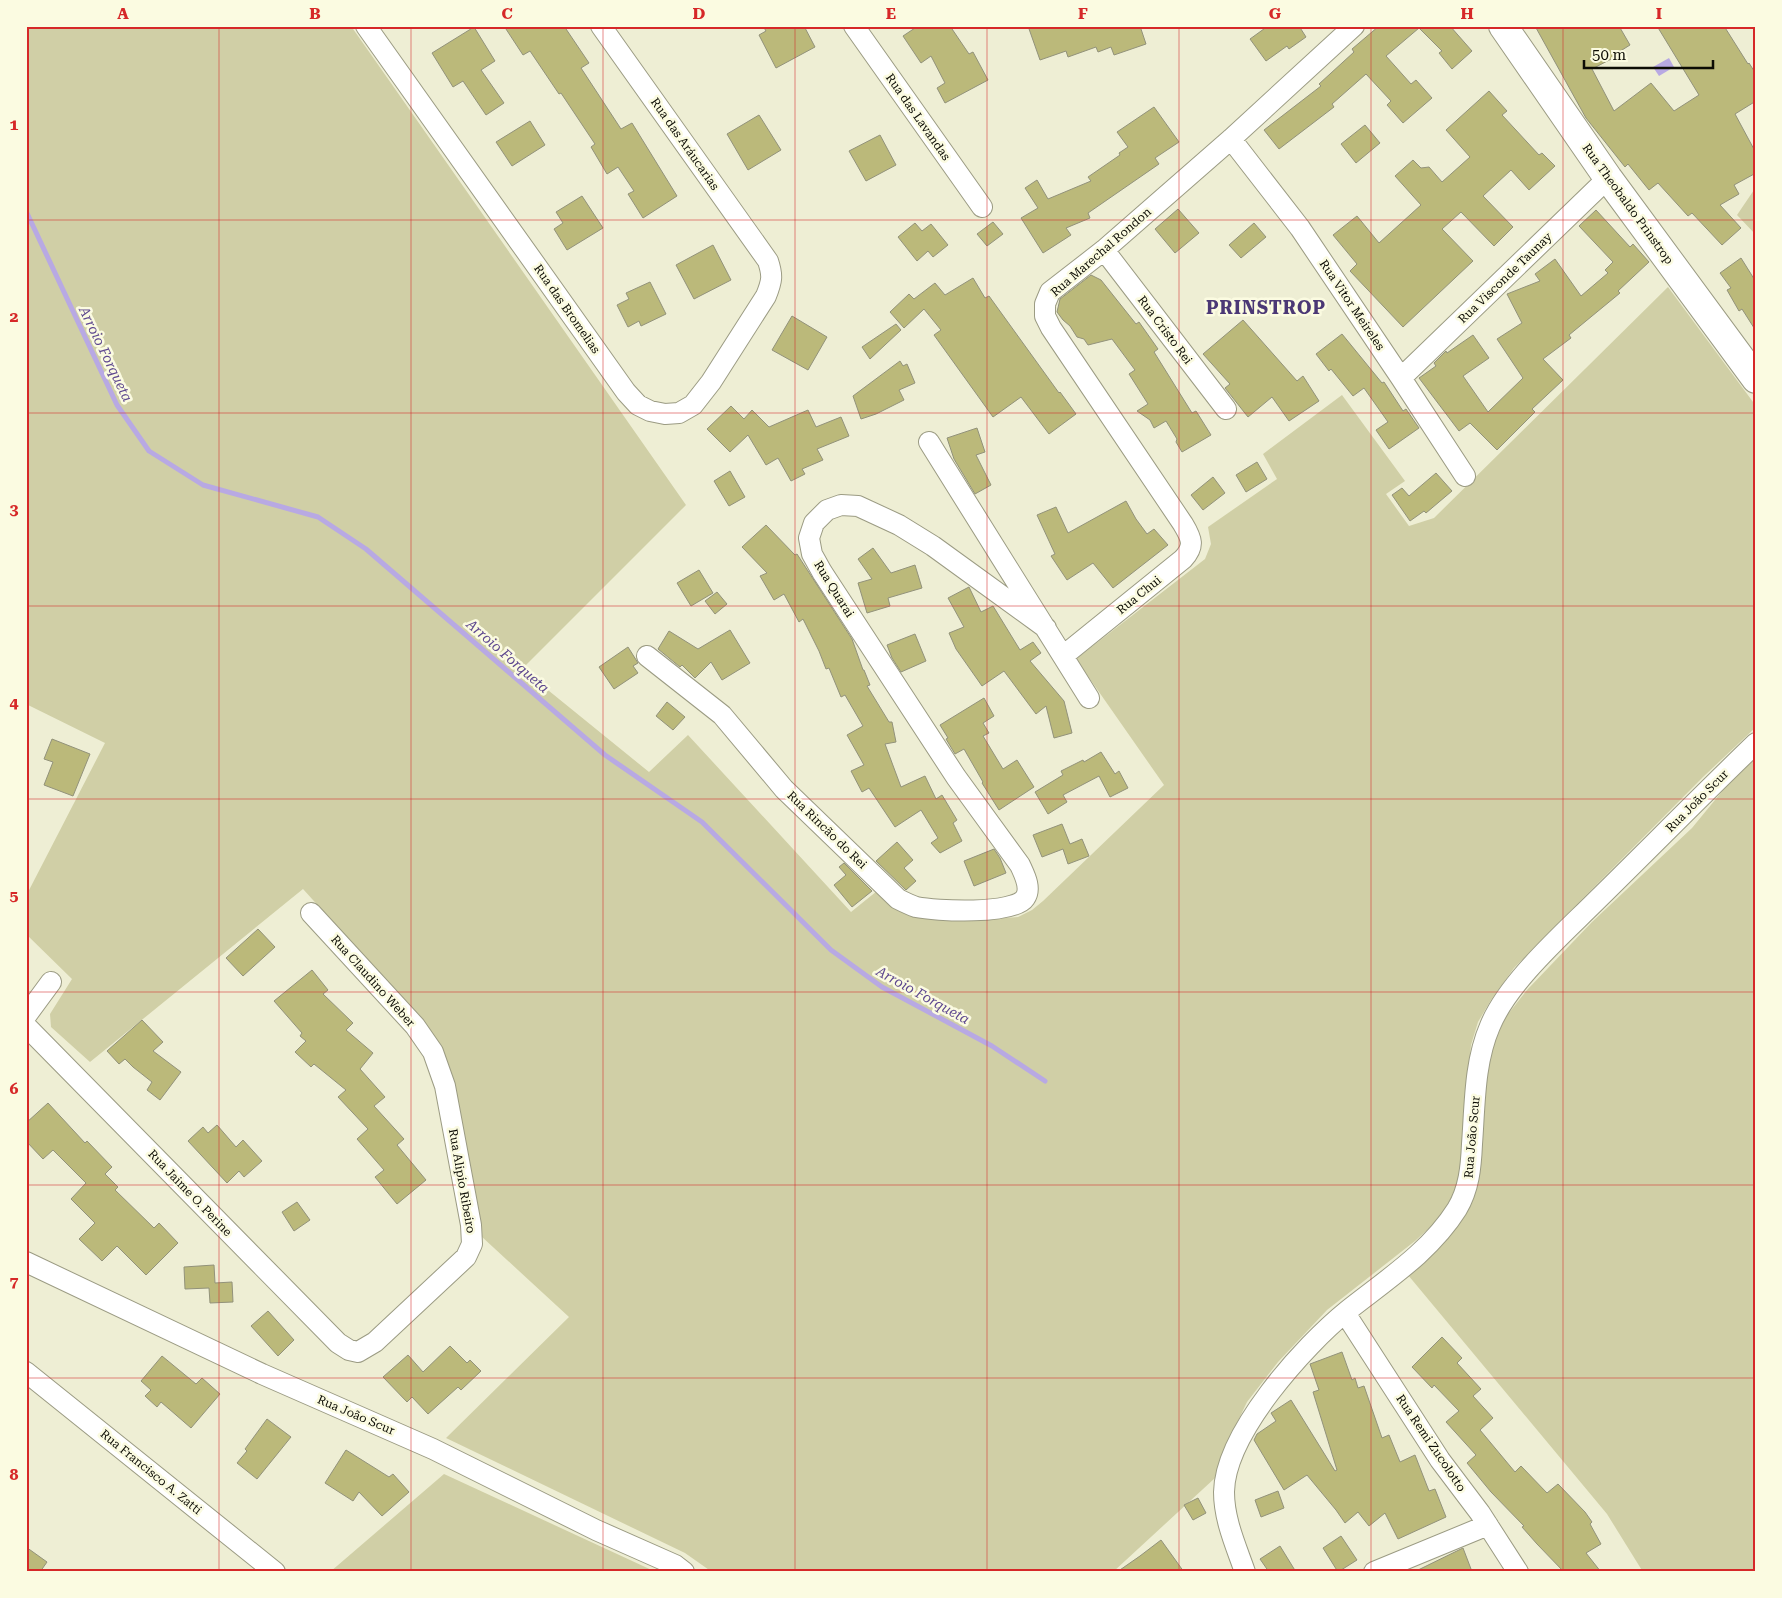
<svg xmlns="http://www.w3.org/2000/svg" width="1782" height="1598" font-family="'Roboto Serif',serif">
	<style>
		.green { fill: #d0cfa6 }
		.water { fill: #b8a9e3 }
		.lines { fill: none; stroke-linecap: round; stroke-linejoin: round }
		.stream { stroke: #b8a9e3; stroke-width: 5 }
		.building { fill: #bbb97a; stroke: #92927a }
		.street-casing { stroke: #9b9b83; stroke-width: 22 }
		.secondary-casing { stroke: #9b9b83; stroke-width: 30 }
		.street { stroke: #fff; stroke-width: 20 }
		.secondary { stroke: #fff; stroke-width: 28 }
		.grid { fill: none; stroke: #d62828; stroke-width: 1; stroke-opacity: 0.55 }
		.labels { text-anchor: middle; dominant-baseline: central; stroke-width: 5; stroke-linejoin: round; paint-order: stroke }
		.street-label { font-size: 12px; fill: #0c0c04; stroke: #fbfbe1 }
		.water-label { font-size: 14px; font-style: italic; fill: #5e488f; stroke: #fbfbe1 }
		.district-label { font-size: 18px; font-weight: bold; letter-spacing: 1px; fill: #4b3875; stroke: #fbfbe1 }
		.neatline { fill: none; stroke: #d62828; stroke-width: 2 }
		.grid-label { font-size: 16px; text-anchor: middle; font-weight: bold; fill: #d62828 }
	</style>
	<rect width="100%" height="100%" fill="#eeeed4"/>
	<path class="green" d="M26,26h325l335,479 -164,164 127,103 39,-37 163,177 26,-21 116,28 25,-2 14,-7 11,-9 121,-116 -88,-126 129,-100 6,-15 -3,-17 69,-48 -14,-25 79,-59 63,86 -19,13 23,32 25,-8 234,-231 88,119v321l-53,50 -189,191 -23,32 -13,22 -7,23 -11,130 -9,23 -10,19 -26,24 -88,69 -49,52 -31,40 -24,50 -8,26 -102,94h-401l-27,-19 -239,-115 123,-121 -88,-81 -27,-150 -8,-27 -9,-19 -18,-23 -116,-128 -213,173 -39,-35 -1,-13 22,-35 -46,-45v-38l79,-153 -79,-39z
		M1756,187v48l-19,-20z
		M1756,757v815h-113l-36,-58 -199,-239 45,-46 33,-146 3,-28 16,-37 22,-28 65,-68 100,-94 41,-50z
		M444,1474l212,98h-326z"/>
	<path class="water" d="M1669,58l5,9 -15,9 -6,-9z"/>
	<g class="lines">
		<path class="stream" d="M26,211l91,194 32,46 54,34 115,32 48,32 239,206 97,67 129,128 51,37 110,59 53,35"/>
	</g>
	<path class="building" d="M504,26h60l25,37 -8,5 40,61 11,-6 45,73 -34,22 -15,-24 6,-3 -16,-24 -11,7 -16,-27 4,-3 -34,-51 -2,1 -29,-43 -7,4z
		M763,26h41l11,21 -39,21 -17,-33 7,-4z
		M918,26h32l19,28 4,-2 15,28 -43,23 -8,-15 8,-5 -14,-27 -10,7 -18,-27z
		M1028,26h112l6,18 -32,11 -3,-8 -13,5 -2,-5 -28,10 -2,-6 -26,9z
		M1268,26h31l7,11 -17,12 -2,-3 -21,15 -16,-22z
		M1379,26h71l22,25 -20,18 -13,-16 3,-2 -23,-23 -33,28 25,28 5,-4 16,18 -29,25 -16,-18 4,-4 -25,-27 -34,30 2,3 -55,42 -15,-19 57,-44 -2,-2 35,-32 -2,-3z
		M1535,26h84l11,19 -16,10 1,2 -23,12 22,42 37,-28 23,28 25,-16 -42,-69h67l24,38 1,-1 7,11v27l-21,13 21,39v20l-22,12 5,9 -19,11 21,23 -19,17 -30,-32 -4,3 -30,-33 -9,7 -21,-26 -3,3 -39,-49z
		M474,27l21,34 -14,9 23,33 -18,12 -23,-34 -10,6 -21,-34z
		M1489,91l18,20 -5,4 37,40 3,-2 13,13 -26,24 -18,-20 -28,26 30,31 -19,19 -33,-34 -19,17 31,32 -70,66 -53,-56 7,-7 -24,-29 24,-19 22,27 42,-38 -26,-29 18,-16 8,8 8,-1 13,15 28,-25 -24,-27z
		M1154,107l25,35 -24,16 4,6 -71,49 2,5 -24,10 5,7 -28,18 -22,-35 17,-10 -13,-20 12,-8 11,19 43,-18 -3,-4 32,-22 -1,-2 9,-6 -11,-15z
		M759,115l22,35 -33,20 -21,-36z
		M530,121l15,24 -33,21 -16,-24z
		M1365,125l15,18 -24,20 -15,-19z
		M880,135l16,30 -30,16 -17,-30z
		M582,196l21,32 -36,22 -13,-21 9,-6 -7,-11z
		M1178,209l21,24 -24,20 -20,-24z
		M1596,210l34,37 3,-3 16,18 -31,29 2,2 -51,42 2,3 -28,21 20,21 -31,29 3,3 -38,38 -27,-27 -11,8 -40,-53 17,-12 -2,-3 12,-12 1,2 26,-18 16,23 -26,18 25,36 35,-34 -26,-39 25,-16 -15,-29 33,-13 -5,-7 20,-15 26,37 27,-23 -3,-3 8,-8 -34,-36z
		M993,222l10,12 -16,12 -10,-12z
		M915,223l7,8 9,-7 17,21 -15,12 -5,-6 -11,10 -19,-24z
		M1254,223l12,14 -25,21 -12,-13z
		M713,245l18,35 -37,19 -18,-34z
		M1741,258l15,24v49l-14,-22 -3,2 -12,-21 4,-2 -11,-15z
		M1091,275l10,5 35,44 3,-2 19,27 -4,3 38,61 4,-2 15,24 -29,17 -6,-10 1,-3 -11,-18 -12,7 -4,-8 -13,-9 11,-7 -19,-30 6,-4 -23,-31 -24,6 -4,-6 -7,-2 -7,-11 -7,-6 -6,-8 3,-13z
		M973,278l12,20 4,-2 70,97 1,-1 16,22 -27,20 -28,-37 -28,20 -59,-82 7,-5 -17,-21 -20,19 -14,-16 19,-18 5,5 21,-16 10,12z
		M650,282l16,32 -25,12 -2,-5 -11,6 -11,-22 12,-6 -3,-6z
		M792,316l35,21 -19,33 -36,-20z
		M1243,320l54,61 6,-5 16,25 -30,20 -17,-24 -24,20 -23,-29 5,-4 -27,-30z
		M896,324l5,6 -31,29 -8,-12z
		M1342,334l40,49 2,-1 19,29 3,-2 13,19 -30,21 -13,-19 12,-8 -24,-34 -11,8 -22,-27 -2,2 -13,-17z
		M900,361l3,5 4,-2 8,19 -16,7 5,10 -28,14 -15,5 -8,-23z
		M731,406l13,13 8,-9 17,17 39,-17 8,17 25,-10 8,19 -32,13 6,11 -21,9 3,5 -14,7 -13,-23 -12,7 -18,-30 -18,17 -23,-23z
		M977,428l8,24 -9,3 15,30 -16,9 -21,-35 -7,-21z
		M1257,462l10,17 -21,13 -10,-17z
		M730,471l15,26 -16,9 -15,-25z
		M1436,473l16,18 -26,22 -2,-2 -14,10 -18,-26 10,-7 7,8z
		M1213,477l12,16 -22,17 -12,-15z
		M1126,501l10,18 11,15 7,-5 14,16 -55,43 -20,-25 -26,17 -16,-24 4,-2 -18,-39 19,-8 12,26z
		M766,525l29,30 2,-1 55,85 11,31h1l6,15 -3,1 22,36h3l4,20 -11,2 16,43 24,-11 11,23 6,-4 15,25 -4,3 9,18 -22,12 -9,-10 7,-5 -17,-28 -26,17 -26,-39 -7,4 -11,-21 13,-6 -17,-30 16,-9 -18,-31 -4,2 -12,-29 -3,1 -7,-18 -16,-32 -4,3 -15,-28 -10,6 -14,-24 7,-3 -25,-26z
		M873,548l18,25 24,-8 7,23 -34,10 2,8 -23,7 -9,-30 14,-4 -14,-20z
		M699,570l14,23 -22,13 -14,-23z
		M969,587l12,25 12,-6 27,44 13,-8 8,11 -11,8 34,40 8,32 -18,5 -8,-32 -10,8 -32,-43 -22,15 -26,-37 -7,-16 15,-6 -16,-29z
		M717,592l10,12 -12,10 -10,-13z
		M730,630l20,33 -28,17 -11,-18 -16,16 -13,-13 -2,2 -22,-18 11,-18 29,18z
		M915,634l11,27 -25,11 -9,-14 -5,-13z
		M628,647l10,16 -5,3 5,7 -24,16 -15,-22z
		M984,698l10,18 -11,7 6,10 -6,3 20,33 14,-9 17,27 -35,23 -17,-27 1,-1 -19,-33 -9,5 -9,-15 2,-1 -8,-13z
		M667,702l18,15 -12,13 -17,-14z
		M52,739l38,15 -17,42 -29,-11 9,-23 -9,-3z
		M1101,752l14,22 4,-3 9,17 -18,9 -11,-21 -36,19 4,7 -19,12 -13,-22 28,-17 -2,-4 22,-11 1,2z
		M1062,824l8,20 12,-5 7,17 -21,8 -5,-15 -21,8 -9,-22z
		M897,842l16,18 -9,8 12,13 -10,9 -30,-29z
		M994,849l6,9 6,15 -32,13 -10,-25z
		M844,863l28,28 -20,16 -18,-22 12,-10 -7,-8z
		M258,929l17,18 -32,29 -17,-18z
		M312,970l16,20 -5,4 30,29 -7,7 27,23 -13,16 25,28 -11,9 30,33 -7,6 29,35 -29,24 -22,-27 9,-7 -27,-31 11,-10 -30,-32 8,-7 -32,-26 -3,3 -16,-15 11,-11 -6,-5 2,-3 -28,-32z
		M142,1020l21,22 -10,9 28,21 -21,28 -13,-10 5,-8 -19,-15 -8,-8 -6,5 -12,-13z
		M48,1103l37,40 2,-2 25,26 -7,7 13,13 -3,3 39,38 5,-5 19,20 -32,32 -29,-29 -15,15 -23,-22 16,-16 -24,-24 15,-16 -33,-33 -10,9 -17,-18v-18z
		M217,1125l19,22 7,-7 19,21 -18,16 -5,-6 -12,12 -39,-42 15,-14 5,6z
		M297,1202l13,18 -16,11 -12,-19z
		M214,1265l1,18 17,-1 1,20 -23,1 -1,-15 -24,1 -1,-22z
		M268,1311l26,29 -16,16 -27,-30z
		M1442,1337l20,21 -5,5 24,26 -8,7 20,22 -13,12 35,42 6,-6 26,27 11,-9 27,28 7,10 -2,2 11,20 -15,9 15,19h-37l-27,-28 -15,-17 2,-1 -33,-34 -24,-29 9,-8 -30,-33 13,-11 -25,-26 -2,3 -20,-21z
		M450,1346l17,17 3,-3 11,11 -20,19 -3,-3 -30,27 -16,-17 -5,5 -24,-25 25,-22 15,17z
		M1342,1352l10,28 3,-2 3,10 6,-2 18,52 7,-3 11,27 15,-7 14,36 6,-2 11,28 -48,22 -13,-26 -16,13 -11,-14 -13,11 -9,-13 -29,-35 -23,15 -30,-50 3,-6 19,-13 -5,-8 20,-13 44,71 2,-1 -24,-78 6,-2 -9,-26z
		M162,1356l34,28 6,-6 18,16 -29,34 -30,-26 -4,5 -12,-11 6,-6 -10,-9z
		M267,1419l24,18 -34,42 -20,-16 10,-12 -2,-2z
		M346,1450l43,27 4,-3 16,18 -27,24 -23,-24 -6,9 -28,-18z
		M1278,1491l6,17 -23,9 -6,-17z
		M1198,1498l8,15 -13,7 -9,-15z
		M1341,1536l16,24 -19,12 -15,-24z
		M1161,1540l23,32h-67l23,-16z
		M1280,1546l16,26h-27l-9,-13z
		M26,1547l21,15 -7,10h-14z
		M1463,1548l8,21 -7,3h-50z"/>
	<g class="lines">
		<g class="street-casing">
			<path id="street" d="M366,26l260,366 12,13 12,6 15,3 14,-1 14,-8 18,-23 55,-86c6,-15 7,-20 2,-35l-167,-235
				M854,26l128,181
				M1231,139l69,89 101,150 64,98
				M1104,250l122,159
				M1401,378l207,-200
				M929,442l160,256
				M647,656l75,59 62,74 114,110c6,3 12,6 18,8 19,4 98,8 109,-9 7,-10 -1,-24 -5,-33l-64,-88 -134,-205 -10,-18 -3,-16 5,-15 13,-13 14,-5 17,1 41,19 34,21 113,82
				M1063,656l120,-97c12,-13 9,-20 0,-35l-132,-196 -6,-12v-12l5,-12 54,-42 127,-111 123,-113
				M26,1016l25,-34
				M26,1026l312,317 11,7 9,2 17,-10 91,-85 6,-13 -1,-19 -26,-139 -12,-34 -18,-26 -104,-113
				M26,1262l236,112 171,75 163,81 79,35 9,7
				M1345,1313l95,147 40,53 38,59
				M26,1372l249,200
				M1245,1572c-9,-26 -21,-52 -21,-80 1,-59 80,-146 123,-181 39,-31 83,-59 110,-102 12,-20 14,-42 15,-65 3,-39 2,-81 18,-118 18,-44 73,-92 107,-126 53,-52 105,-105 159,-157
				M1374,1572l114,-47"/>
		</g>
		<g class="secondary-casing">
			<path id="secondary" d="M1503,26l105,152 148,201"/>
		</g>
		<use href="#street" class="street"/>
		<use href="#secondary" class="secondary"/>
	</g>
	<path class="grid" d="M219,26v1546M411,26v1546M603,26v1546M795,26v1546M987,26v1546M1179,26v1546M1371,26v1546M1563,26v1546M26,220h1730M26,413h1730M26,606h1730M26,799h1730M26,992h1730M26,1185h1730M26,1378h1730"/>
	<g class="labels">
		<g class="street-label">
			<text transform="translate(918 117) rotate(55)">Rua das Lavandas</text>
			<text transform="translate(685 144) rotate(55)">Rua das Aráucarias</text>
			<text transform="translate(1628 204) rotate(54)">Rua Theobaldo Prinstrop</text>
			<text transform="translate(1101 252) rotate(-41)">Rua Marechal Rondon</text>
			<text transform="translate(1505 278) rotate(-44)">Rua Visconde Taunay</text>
			<text transform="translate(1352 305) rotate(56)">Rua Vitor Meireles</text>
			<text transform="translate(567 309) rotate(55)">Rua das Bromelias</text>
			<text transform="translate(1165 330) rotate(53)">Rua Cristo Rei</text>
			<text transform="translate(834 589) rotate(58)">Rua Quarai</text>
			<text transform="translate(1139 595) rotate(-39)">Rua Chui</text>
			<text transform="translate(1697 801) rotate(-45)">Rua João Scur</text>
			<text transform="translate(827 830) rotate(44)">Rua Rincão do Rei</text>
			<text transform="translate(373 981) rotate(48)">Rua Claudino Weber</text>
			<text transform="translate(1472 1137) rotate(-85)">Rua João Scur</text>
			<text transform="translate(462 1181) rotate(80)">Rua Alipio Ribeiro</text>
			<text transform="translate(190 1193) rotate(46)">Rua Jaime O. Perine</text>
			<text transform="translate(356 1415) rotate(23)">Rua João Scur</text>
			<text transform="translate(1431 1443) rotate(56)">Rua Remi Zucolotto</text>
			<text transform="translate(151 1472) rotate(39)">Rua Francisco A. Zatti</text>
		</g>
		<g class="water-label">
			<text transform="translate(106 354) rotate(64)">Arroio Forqueta</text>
			<text transform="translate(508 656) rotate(41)">Arroio Forqueta</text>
			<text transform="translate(923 995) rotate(29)">Arroio Forqueta</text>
		</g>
		<g class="district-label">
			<text x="1266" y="307">PRINSTROP</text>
		</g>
	</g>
	<rect width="1782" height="1598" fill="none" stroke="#fbfbe1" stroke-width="55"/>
	<path d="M1584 60v8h129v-8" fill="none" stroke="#0c0c04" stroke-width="2.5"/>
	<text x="1592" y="60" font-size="15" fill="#0c0c04" stroke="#fbfbe1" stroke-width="4" paint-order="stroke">50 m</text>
	<rect x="28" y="28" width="1726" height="1542" class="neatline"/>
	<g class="grid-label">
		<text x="123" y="19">A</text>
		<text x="315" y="19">B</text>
		<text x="507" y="19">C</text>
		<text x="699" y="19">D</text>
		<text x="891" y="19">E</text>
		<text x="1083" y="19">F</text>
		<text x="1275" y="19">G</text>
		<text x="1467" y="19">H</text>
		<text x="1659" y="19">I</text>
		<text x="14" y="130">1</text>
		<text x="14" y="322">2</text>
		<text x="14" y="515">3</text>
		<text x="14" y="708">4</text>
		<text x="14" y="901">5</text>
		<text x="14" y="1094">6</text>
		<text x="14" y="1287">7</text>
		<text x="14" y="1480">8</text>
	</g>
</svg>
